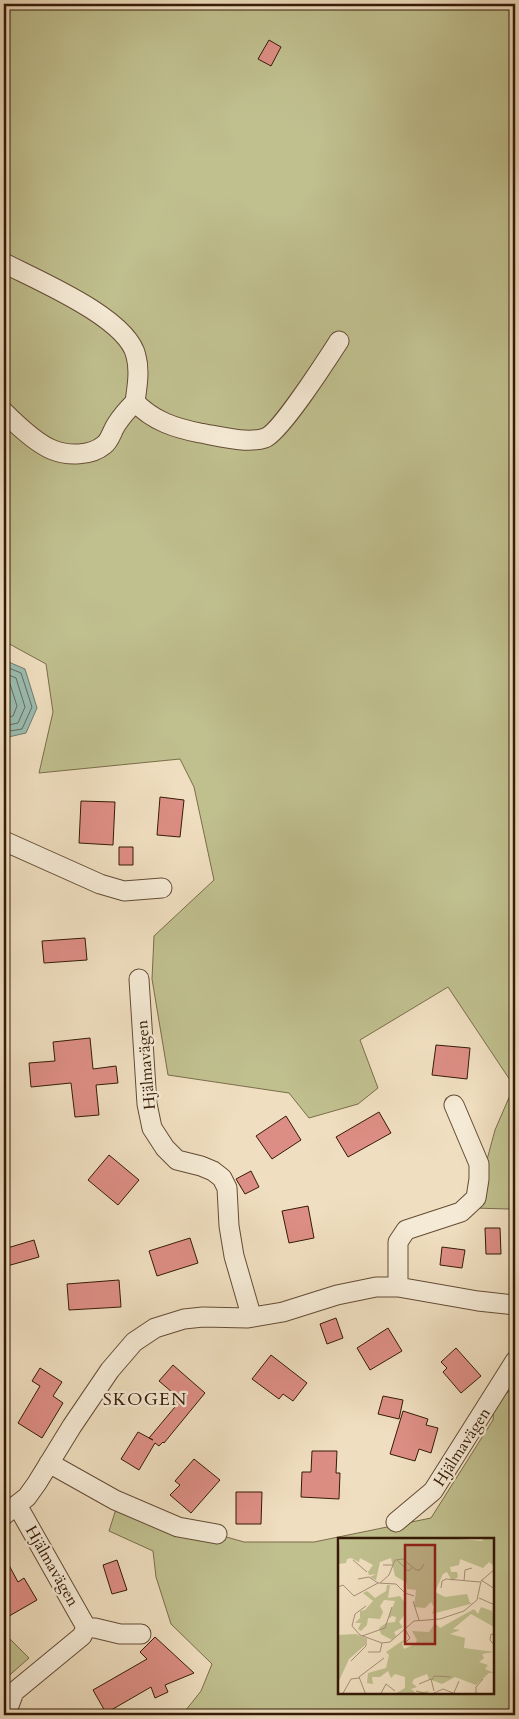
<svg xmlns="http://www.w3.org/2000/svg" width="519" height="1719" font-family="Cardo,serif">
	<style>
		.green { fill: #c0bf8e; stroke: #7a6d4a; fill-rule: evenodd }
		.water { fill: #9abcb0; stroke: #727c6c }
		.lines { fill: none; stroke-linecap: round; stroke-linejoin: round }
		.shore { stroke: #686c5c; stroke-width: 1 }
		.building { fill: #dd8e84; stroke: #351b07 }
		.minor-casing { stroke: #644c35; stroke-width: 21 }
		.minor { stroke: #f5ead5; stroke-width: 19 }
		.labels { text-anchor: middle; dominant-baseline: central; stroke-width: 4.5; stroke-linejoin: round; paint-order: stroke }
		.street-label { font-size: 16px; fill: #351b07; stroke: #f5ead5 }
		.neighbourhood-label { font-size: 18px; letter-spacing: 1px; fill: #351b07; stroke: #f5ead5 }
		.inset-road { fill: none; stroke: #a59075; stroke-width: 1 }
		.view { fill: #8f2418; fill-opacity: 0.15; stroke: #8f2418; stroke-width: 2.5 }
		.inset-edge { fill: none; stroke: #351b07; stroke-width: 2.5 }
	</style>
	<rect width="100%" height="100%" fill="#efdebf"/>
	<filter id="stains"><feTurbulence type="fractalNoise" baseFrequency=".004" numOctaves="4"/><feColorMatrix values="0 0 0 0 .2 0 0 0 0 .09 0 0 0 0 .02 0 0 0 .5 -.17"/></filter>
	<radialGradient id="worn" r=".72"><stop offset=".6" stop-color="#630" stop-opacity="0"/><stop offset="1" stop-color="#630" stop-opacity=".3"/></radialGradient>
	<path class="green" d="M4,4h511v1203l-7,2 -34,-1 21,-78 19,-44 -66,-99 -88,53 18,48 -20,16 -49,14 -20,-25 -121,-18 -16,-96 2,-43 60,-56 -20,-93 -14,-28 -141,14 14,-61 -7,-48 -42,-23z
		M515,1380v335h-333l19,-24 11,-27 -41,-40 -15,-47 -3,-26 -44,-20 8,-25 127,36h70l117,-24 62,-98 1,-14 15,-15zM339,1539h154v154h-154z
		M7,1636l22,22 -25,22v-39z"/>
	<path class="water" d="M4,660l21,9 12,39 -11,25 -22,5z"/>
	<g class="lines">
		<path class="shore" d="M4,666l17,7 11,34 -10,22 -18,3
			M4,673l12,5 9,29 -7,16 -14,3
			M4,681l6,3 7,22 -4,10 -9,2"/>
	</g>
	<path class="building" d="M269,40l12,7 -10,19 -13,-7z
		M160,797l24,3 -4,37 -23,-2z
		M81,801l34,1 -2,43 -34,-2z
		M119,847h14v18h-14z
		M85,938l2,22 -43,3 -2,-22z
		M90,1038l3,31 23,-3 2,17 -22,2 3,30 -24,2 -4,-34 -40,4 -2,-24 26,-2 -2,-19z
		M436,1045l34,3 -3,31 -35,-4z
		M379,1112l12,21 -43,24 -12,-20z
		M286,1116l15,24 -29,19 -16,-23z
		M109,1155l30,25 -21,25 -30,-25z
		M251,1171l8,16 -14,7 -9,-15z
		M308,1206l6,32 -25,5 -7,-32z
		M485,1228h15l1,26h-15z
		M190,1238l8,25 -41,13 -8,-25z
		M34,1240l5,17 -32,9 -3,-17z
		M442,1247l23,3 -3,18 -22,-3z
		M119,1280l2,27 -52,3 -2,-26z
		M336,1318l7,20 -16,6 -7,-20z
		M388,1328l14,23 -32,19 -13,-22z
		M456,1348l25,28 -20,17 -18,-21 4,-4 -6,-6z
		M271,1355l36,28 -14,18 -10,-7 -4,5 -27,-20z
		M173,1365l32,28 -41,50 -1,-1 -4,4 -4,-3 -16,27 -18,-11 17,-27 15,8 -4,-2 26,-31 -2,-2 6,-7 -20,-17z
		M40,1368l22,14 -9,14 10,7 -21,35 -24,-15 22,-37 -8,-5z
		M383,1396l20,4 -4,19 -21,-5z
		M403,1411l25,8 -2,6 12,3 -7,25 -12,-4 -4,12 -25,-7z
		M312,1451h25l-1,22h4l-1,26 -38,-2 1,-25h9z
		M194,1459l26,21 -29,33 -21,-18 10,-10 -5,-4z
		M236,1492h26l-1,32h-25z
		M4,1556l14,26 6,-4 13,22 -33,19z
		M117,1560l10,30 -15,4 -9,-29z
		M155,1637l39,36 -29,12 3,7 -13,6 -4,-11 -45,26 -13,-23 54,-31 -7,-7z"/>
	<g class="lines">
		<g class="minor-casing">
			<path id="minor" d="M4,263c33,17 124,55 132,93 4,15 1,31 -1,46 18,19 40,26 65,31 18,3 47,11 65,5 15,-5 63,-80 74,-97
				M4,412c12,12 33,32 49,38 15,6 38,6 51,-5 6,-4 8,-14 12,-20 5,-8 12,-16 19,-23
				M4,841l96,43 24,7 38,-3
				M139,979l8,125 5,24 13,20 12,12 24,6 12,5 9,7 5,10 2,38 5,30 15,52 -1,10
				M398,1287v-45l8,-12 55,-18 15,-14 3,-19v-15l-25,-59
				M49,1463l66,37 63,27 39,7
				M4,1515l23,-18 10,-14 35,-57 38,-56 24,-28 21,-14 29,-9 19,-2 45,1 35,-6 54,-17 39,-8h22l80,14 37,4
				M396,1522l37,-31 82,-130
				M86,1627l9,1 25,6h21
				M7,1711l7,-19 68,-56 4,-9 -69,-122"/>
		</g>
		<use href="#minor" class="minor"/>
	</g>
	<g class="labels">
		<g class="street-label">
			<text transform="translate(146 1065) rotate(-95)">Hjälmavägen</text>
			<text transform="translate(462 1447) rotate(-57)">Hjälmavägen</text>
			<text transform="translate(52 1566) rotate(60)">Hjälmavägen</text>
		</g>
		<g class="neighbourhood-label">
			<text x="145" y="1399">SKOGEN</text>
		</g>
	</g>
	<g transform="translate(338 1538)">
		<rect width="156" height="156" fill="#efdebf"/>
		<path d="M2,0h108l34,3 2,-3h9l1,28 -5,-4 -6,6 -23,-9 -1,6 -9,2 1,5h6l1,5 -6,4 -5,-9 -4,2 -8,18 10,5 22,-3 3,9h4l-42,11 2,-7 -3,-5 -6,6 -11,-1 2,-17 -9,-1v-6l-12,-7 -4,-18 -11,4 -4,18 -6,-3 6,-3 -7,1 -1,-3 5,-7 -13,-7 -1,4 -8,-4 -4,1 -1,4 -8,1zM49,47h3l-2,13 12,-2 5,7v11l-6,8 4,5 -9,5 2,4 -4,4 -11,-6 -2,-6 7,-5 9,-1 1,-5 -4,-1 -4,3 7,-18 -11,-1 -4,6 3,6 -3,7 -12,-1 -1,7 -6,6 -3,-2 3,-6h-6l5,-5v-7l5,-1 8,-9 -10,-8 4,-2 8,7 11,-7zM154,67l2,22 -23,-13 -18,15 7,1 -10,4 15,4 -1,10 30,4 -12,2 2,4 -5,4 9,3 -3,4 9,4h-5l-13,12 -21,-8 -13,7 -13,-5 -2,-5 -13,5 -2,4 5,4 -6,2 5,4 13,-2 -2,3 -34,1 12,-7v-11l-10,-3 -4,4 -3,-7 -8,6h-8l1,7 -6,-1 1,-10 18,-5 3,-13 -3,-3 19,-13 -3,5 2,5 11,-5 2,-4 -5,-9 17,1 6,-9 5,5 34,-19 4,5 3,-7 11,4zM18,96l9,4v7l-16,14 -11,24v-48z" fill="#c0bf8e"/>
		<path class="inset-road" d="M15,22l14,12M59,22l11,11 4,-3M55,27l2,-5 8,-1 13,11h4l4,-6M20,41l11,-2 9,6M143,42l14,9M126,43l1,-11 7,-2M42,45l9,-8 4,-10h-10M0,49l5,-2 11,11 24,-13 18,1 9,9 9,3M103,50l1,-7 4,-2 34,3M141,60l16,7M75,63l6,19M14,88l8,9 22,8 8,-1 24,-21 26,-2 24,-8 13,-11 4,-19 14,-12M14,88l3,-12 11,-8M157,97l-4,-1 -1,6 5,6M24,98l23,-8 7,-21M67,105l5,-5 -4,-7M30,114h12l2,-9M13,123l15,-15v-8M94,142l2,-4 17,1M81,146l12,-5 3,12M78,153l17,4M4,157l9,-16 8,-1M28,157l-7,-18 25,-19M42,157l6,-11 9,7M92,157l13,-6 15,6M115,157l6,-14M138,157v-8l7,-8"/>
		<path class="view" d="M67,7h30v99h-30z"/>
		<rect width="156" height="156" class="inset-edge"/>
	</g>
	<rect width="519" height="1719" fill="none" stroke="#efdebf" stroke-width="20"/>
	<rect x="5" y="5" width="509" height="1709" fill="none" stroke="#351b07" stroke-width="2.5"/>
	<rect x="10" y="10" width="499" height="1699" fill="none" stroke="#351b07"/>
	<rect width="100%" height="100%" filter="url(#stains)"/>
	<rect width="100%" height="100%" fill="url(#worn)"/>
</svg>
